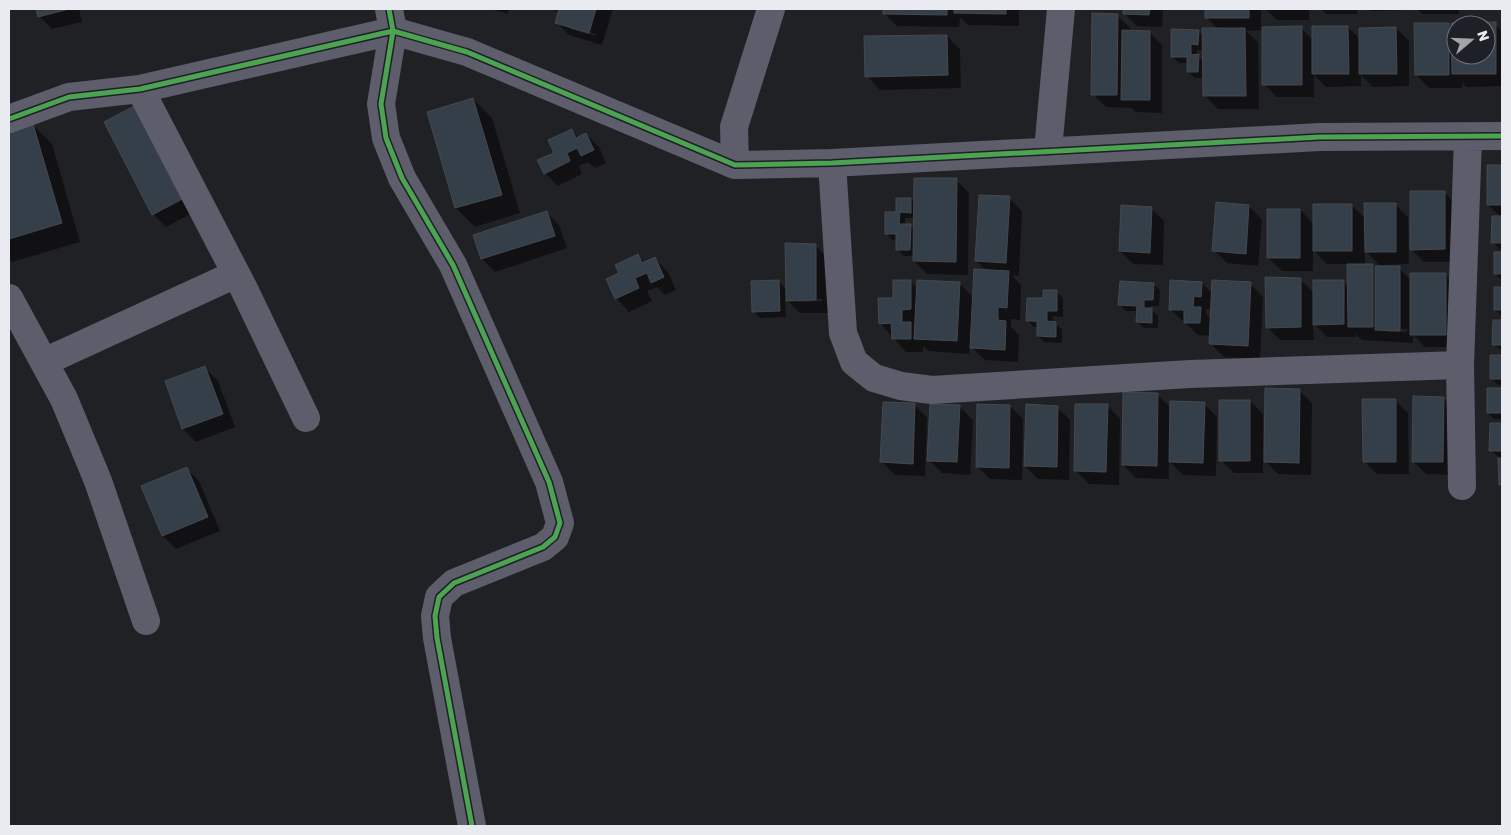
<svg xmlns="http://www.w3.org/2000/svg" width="1511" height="835" font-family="Rubik,sans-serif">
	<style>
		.shadow { fill: #0007; fill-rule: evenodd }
		.building { fill: #353f49; stroke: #47484c; fill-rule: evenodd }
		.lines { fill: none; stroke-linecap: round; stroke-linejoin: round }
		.street { stroke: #5e5d6b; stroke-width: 28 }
		.cycleway-casing { stroke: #1e2027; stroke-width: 8 }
		.cycleway { stroke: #4ca352; stroke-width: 5 }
	</style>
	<rect width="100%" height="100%" fill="#202125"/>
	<path class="shadow" d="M37,9h42l3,13 -30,7 -13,-13z
		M492,9h17l-1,5z
		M550,9h63l-11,36 -33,-10 -13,-13 3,-10zM570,26l26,8 -1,2 -25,-7z
		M884,9h135v17l-51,-1 -8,-8 -1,10 -62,-1 -13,-13z
		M1124,9h39l-1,18 -25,-1 -13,-13z
		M1206,9h55v19h40l12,12 35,-13 12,12 36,-11 13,13v45l-36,1 -12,-12v11l-35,1 -12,-12v22h-37l-13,-13 -1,-54 -17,1 12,11 1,67h-41l-13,-13 -1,-18h-9l-7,-6v-9h-9l-7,-7 26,-25 6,6 14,-8 -11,-11zM1197,50h7v12l-7,-7z
		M1266,9h43v11h-32z
		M1321,9h36v5h-31z
		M1369,9h38v1l-36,1z
		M1417,9h42v5h-36z
		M1472,9h30v1h-29z
		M1117,15l13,13v3l19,1 13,13v68l-26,-1 -5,-4 -25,-1 -13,-13z
		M1448,24l5,5v-5h42l7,7v55l-36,1 -4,-5v6h-33l-13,-13zM1456,25h30v30h-30z
		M947,36l13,13 1,39 -81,2 -13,-14z
		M473,99l19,19 28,95 -45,14 -19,-19z
		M138,105l60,105 -32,17 -13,-13z
		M33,125l19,19 28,98 -68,20 -3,-4v-126z
		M572,130l7,8 7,-4 13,13 7,16 -11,5 -7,-6 -9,4 3,8 -24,12 -13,-13z
		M1488,167h14v82h-3l-6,-7 8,-25 -13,-12z
		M956,180l13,13 -1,82 -41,-1 -13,-13v-5h-10l-6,-7v-9h-6l-6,-7 11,-20 14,-14 4,4zM905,218h10l-1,12 -4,-4 -5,-1z
		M1444,192l13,13 1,57h-34l-13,-13z
		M1009,198l13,13 -3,65 -7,-1 9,10 -1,35 -9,-1v8l8,8 -1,27 -33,-2 -15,-14 -1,8 -40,-3 -6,-5v6h-17l-26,-29 14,-23 16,-19 8,8 41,-6 15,15 13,-27 -11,-10z
		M1395,204l13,13 1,47 -30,1 -14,-15v15l34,3 12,12 34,-6 13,13 1,60h-34l-12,-12v8l-51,-3 -6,-6v3h-29l-14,-14 1,17h-34l-13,-13 33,-48 14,14 29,-12 5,6v-23h-21l-14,-14v21h-31l-14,-13 32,-48 14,14 37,-19 15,14zM1388,329h19v3h-19z
		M1249,206l13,14 -4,46 -31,-3 -13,-13z
		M1151,208l13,13 -1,44 -30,-1 -13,-13z
		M546,212l13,13 8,23 -72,24 -13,-13 -8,-24z
		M815,245l13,13 1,55h-29l-15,-15 1,19 -26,1 -6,-7 24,-30 9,9zM798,299h24v2l-24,1z
		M1496,253h6v27l-7,-6z
		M638,256l7,7 10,-4 13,13 8,18 -11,5 -8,-8 -10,4 5,10 -23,11 -13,-14 4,-24z
		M1202,283l11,11 37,-10 13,13 -3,62 -36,-2 -13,-13v-8l-13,-1 -28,-26zM1206,309h6v11l-6,-6z
		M1153,284l7,6 -1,16h-9v3l8,7v12h-14l-7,-6 1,-11h-12l-6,-6z
		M1495,288h7v28l-7,-6z
		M1057,292l6,6v19l-10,-1v7l9,6v14l-18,-1 -6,-6v-9h-4l-7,-7 17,-20zM1032,320h11v3l-11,-1z
		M1494,321h8v30l-8,-7z
		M1492,356h10v29h-4l-6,-6z
		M205,368l13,13 17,46 -39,15 -13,-13z
		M1488,389h14v30h-8l-6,-6z
		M1299,390l13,13 -1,72 -33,-1 -13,-13z
		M1157,394l14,14 33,-4 13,13 -1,59 -33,-1 -14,-14v18l-33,-1 -13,-13z
		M1443,398l14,13 -1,64 -30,-1 -13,-13z
		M1395,400l13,13 1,61h-32l-13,-13z
		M1250,401l13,13v59h-29l-13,-13z
		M914,404l13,14 -2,58 -30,-1 -13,-13z
		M1107,405l13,14 -1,66 -30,-1 -13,-13z
		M1010,406l13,13 -1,61 -32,-1 -13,-13z
		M960,407l13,13 -3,55 -28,-2 -13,-13z
		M1057,407l13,13 -1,60 -31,-1 -13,-13z
		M1491,425h11v62l-2,-2 -1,-28 -8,-6z
		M186,468l13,13 21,50 -44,18 -13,-13 -20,-50z"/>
	<path class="building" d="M36,9h33l-31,8z
		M559,9h37l-7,24 -34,-10z
		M883,9h64v6l-64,-1z
		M954,9h52v5l-52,-1z
		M1123,9h27l-1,6 -26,-1z
		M1205,9h44v9h-44z
		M1092,13l26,1 -1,81h-26z
		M1496,22v52h-44l-1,-51zM1456,25h30v30h-30z
		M1414,23h35v52h-34z
		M1302,26v59h-40v-58z
		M1312,26h36l1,48h-37z
		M1396,27l1,47h-38v-46z
		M1202,28h43l1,68h-43z
		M1171,29l28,1 -1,15 -7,-1v11l8,-1 -1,18h-11v-15h-16z
		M1122,30l28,1v69h-29z
		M947,35l1,40 -83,2 -1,-41z
		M473,98l29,97 -47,13 -28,-96z
		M138,104l48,93 -34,18 -48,-93z
		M33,124l29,99 -53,16v-108z
		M572,129l4,9 10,-5 8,17 -13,6 -4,-8 -10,5 3,8 -26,13 -7,-14 17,-7 -6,-13z
		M1487,165h15v40h-15z
		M914,178h43l-1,84 -43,-1z
		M1410,191h35v58l-35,1z
		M979,195l31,1 -4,67 -31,-2z
		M896,198h15v15l-11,-1 -1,12h12l-1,26h-14v-16h-11v-22h11z
		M1216,202l33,3 -3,49 -34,-3z
		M1364,203h32v49h-31z
		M1313,204h39v47h-39z
		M1121,205l31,2 -2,46 -31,-2z
		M1267,209h33v49h-33z
		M547,211l8,25 -74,23 -8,-24z
		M1492,216h10v27h-11z
		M785,243l31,1v56l-30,1z
		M1494,252h8v22h-8z
		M638,254l4,9 13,-6 9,20 -13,6 -4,-10 -12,5 4,10 -24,11 -9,-20 13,-6 -4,-8z
		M1347,264h26v63h-25z
		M1375,266h25v65l-25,-1z
		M974,269l35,2 -2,37 -9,-1v13l8,1 -1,29 -35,-2z
		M1410,273h36v62h-36z
		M1265,277l36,1v49l-35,1z
		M779,280l1,31 -28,1 -1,-31z
		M893,280h18v29l-9,1v12h9v17h-19l-1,-16 -12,1 -1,-26h15z
		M917,280l43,2 -3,59 -43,-2z
		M1170,280l32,2 -1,15 -7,-1 -1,11h8l-1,16h-16v-13h-15z
		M1212,280l39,2 -3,64 -39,-2z
		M1313,280h31v44l-31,1z
		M1120,281l34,2 -1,17h-9v8h8v15l-16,-1 1,-16 -19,-1z
		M1494,287h8v23h-8z
		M1043,290h14v21h-10v10l9,1v15l-19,-1v-15h-11l1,-23h16z
		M1493,320h9v25h-10z
		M1490,355h12v24h-12z
		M205,366l18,48 -41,15 -17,-48z
		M1265,388l35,1 -1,74 -35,-1z
		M1487,388h15v25h-15z
		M1123,392l35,1 -1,73 -35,-1z
		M1413,396l31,1 -1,65h-31z
		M1362,399h34v63h-33z
		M1219,400h31v61h-31z
		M1170,401l35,1 -2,61 -34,-1z
		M883,402l32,1 -2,61 -33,-2z
		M930,404l30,1 -3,57 -30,-1z
		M977,404l33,1 -1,63 -33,-1z
		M1026,404l32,2 -1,61 -33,-1z
		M1075,404h33l-2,68 -32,-1z
		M1490,423h12v28h-13z
		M1498,458h4v27h-3z
		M187,467l21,50 -46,19 -21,-50z"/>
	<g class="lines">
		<path class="street" d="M389,9l4,22 -12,73 5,34 16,40 51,87 96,217 11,41 -5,14 -12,10 -89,36 -15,14 -4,19 2,22 35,188
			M140,89l104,200 62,129
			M9,119l60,-22 71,-8 253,-58 74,21 268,113 97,-2 488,-26 182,-1
			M1048,150l13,-141
			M832,163l11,170 11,29 20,16 27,8 31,4 258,-16 270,-9
			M735,165l-1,-38 37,-118
			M9,298l55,101 34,82 48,140
			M44,362l192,-88
			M1462,486l-2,-121 8,-227"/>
		<g class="cycleway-casing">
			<path id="cycleway" d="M389,9l4,22 -12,73 5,34 16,40 51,87 96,217 11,41 -5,14 -12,10 -89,36 -15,14 -4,19 2,22 35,188
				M9,119l60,-22 71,-8 253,-58 74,21 268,113 97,-2 488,-26 182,-1"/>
		</g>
		<use href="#cycleway" class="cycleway"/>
	</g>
	<rect width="1511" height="835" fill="none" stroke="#e9ebf0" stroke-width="20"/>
	<g transform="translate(1471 40) rotate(71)"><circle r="24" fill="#1e2027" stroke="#6f7177"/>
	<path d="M0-4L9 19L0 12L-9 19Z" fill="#a3a4a9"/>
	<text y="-8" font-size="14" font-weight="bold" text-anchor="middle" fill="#e9ebf0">N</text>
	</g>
</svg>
